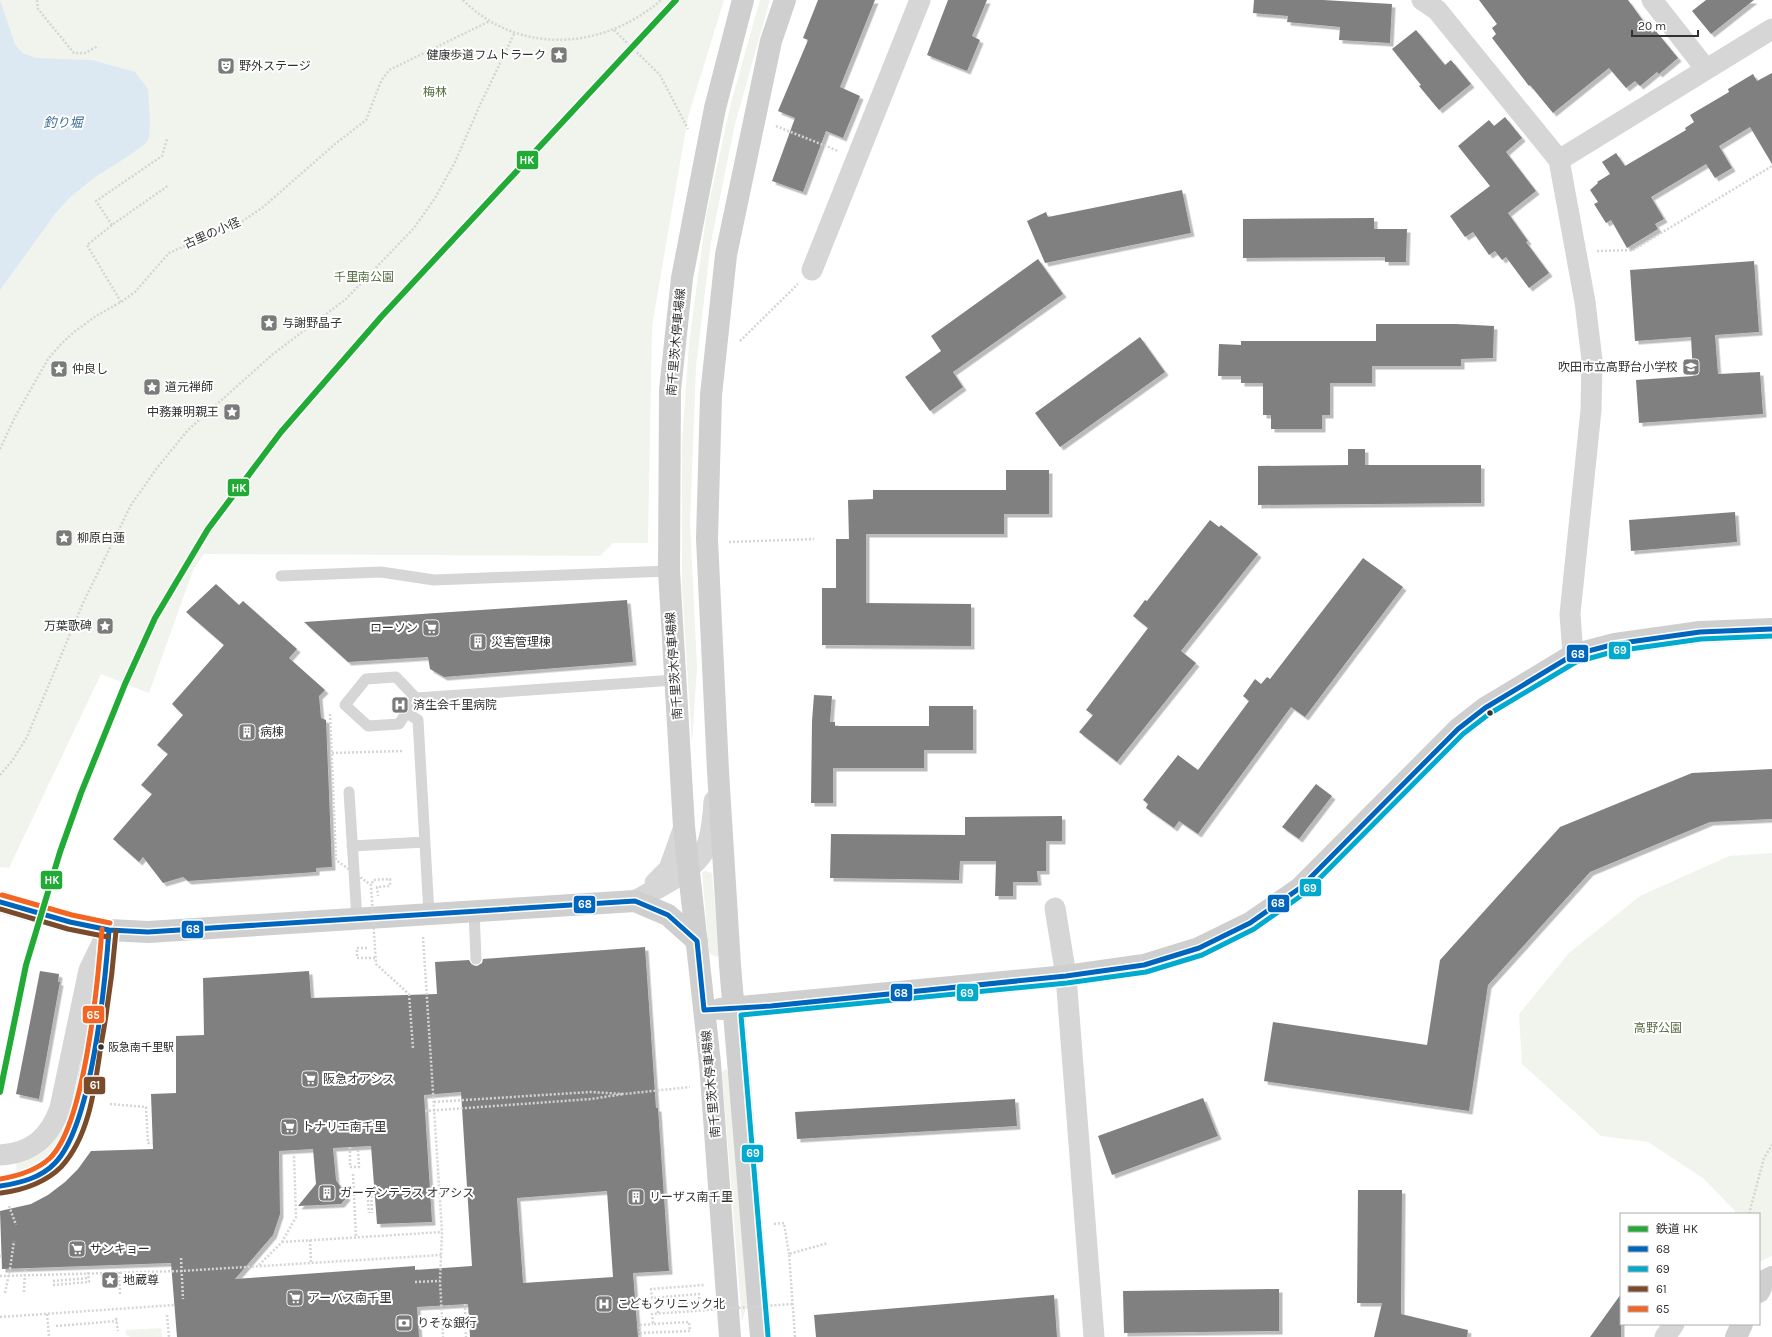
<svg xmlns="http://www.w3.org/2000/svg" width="1772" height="1337" font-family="Karla,'Noto Sans JP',sans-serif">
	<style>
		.green { fill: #f1f4ed }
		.water { fill: #dde9f2 }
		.building { fill: #808080; fill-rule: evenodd; filter: url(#shadow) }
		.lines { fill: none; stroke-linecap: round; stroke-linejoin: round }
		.path { stroke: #d5d5d5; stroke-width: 2.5; stroke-dasharray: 2 2; stroke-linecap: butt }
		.lane { stroke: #d6d6d6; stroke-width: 11 }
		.street { stroke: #d6d6d6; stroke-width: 21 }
		.secondary { stroke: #cfcfcf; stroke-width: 22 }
		.path-bridge { stroke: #d5d5d5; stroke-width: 2.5; stroke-dasharray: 2 2; stroke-linecap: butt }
		.bus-1-casing { stroke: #fff; stroke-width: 8 }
		.bus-2-casing { stroke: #fff; stroke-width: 8 }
		.bus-3-casing { stroke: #fff; stroke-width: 8 }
		.bus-4-casing { stroke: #fff; stroke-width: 8 }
		.bus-1 { stroke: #0065bd; stroke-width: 5 }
		.bus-2 { stroke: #00a9ce; stroke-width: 5 }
		.bus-3 { stroke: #7a4b2a; stroke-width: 5 }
		.bus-4 { stroke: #f26522; stroke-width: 5 }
		.rail-1-casing { stroke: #fff; stroke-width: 9 }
		.rail-1 { stroke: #21ab36; stroke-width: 6 }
		.bus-dot { fill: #323232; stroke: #fff; stroke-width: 1.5 }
		.labels { text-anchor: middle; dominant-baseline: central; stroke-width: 4; stroke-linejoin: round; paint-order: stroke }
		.bus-label { font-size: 11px; fill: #323232; stroke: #fff; text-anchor: start }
		.poi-label { font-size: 12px; fill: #323232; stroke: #fff; text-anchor: start }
		.park-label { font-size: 12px; fill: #546e3f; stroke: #fff }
		.street-label { font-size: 12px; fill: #323232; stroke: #fff }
		.water-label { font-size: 13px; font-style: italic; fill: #3f7294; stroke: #fff }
		.line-badge { stroke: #fff; stroke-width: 1.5 }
		.badge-label { font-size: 11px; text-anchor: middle; font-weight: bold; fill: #fff }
	</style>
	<defs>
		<filter id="shadow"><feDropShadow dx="3.5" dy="3.5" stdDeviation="0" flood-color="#0004"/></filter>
	</defs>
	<rect width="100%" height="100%" fill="#fff"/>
	<path class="green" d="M0,0h724l-36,117 -36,209 -4,217h-35l-13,13 -396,-2 -10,14 -45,125 -48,-19 -92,194 -9,-1z
		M760,0h10l-35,124 -24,118 -15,125 -6,155 7,144 -5,78 -10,-157v-145l7,-98 17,-128 25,-113z
		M1772,853v403l-13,6v-48h-24v-3l-32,-33 -55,-36 -47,-6 -79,-72 -3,-50 50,-61 71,-57 89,-40z
		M706,871l6,2 7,82 -3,2 -7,-4 -7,-81z
		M725,1069l4,3 19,228 -6,22 -20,-250z
		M67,1124c-13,27 -20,38 -50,50l-1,-12 42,-28z
		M161,1328l1,9h-31l-5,-2v-5z"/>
	<path class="water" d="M0,0l15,44 7,9 14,5 56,2 43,12 13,17 2,32 -1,16 -3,6 -16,12 -35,22 -26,21 -14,16 -55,76z"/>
	<path class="building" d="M818,0h57l-35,87 20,9 -17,42 -17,-7 -23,61 -31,-11 23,-63 -17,-7 30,-71 -5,-2z
		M948,0h39l-15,36 8,4 -13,31 -40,-16z
		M1254,0h69l69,4 -2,39 -51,-3 1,-13 -53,-5 1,-6 -35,-3z
		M1479,0h149l24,33 3,-3 23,28 -19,16 -2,-2 -17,14 -5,-5 -9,7 -17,-20 -56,45 -23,-28 -1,1 -37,-48 4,-4 -4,-6 5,-4z
		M1706,0h48l-43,34 -19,-23z
		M1416,30l29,35 6,-5 20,24 -32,26 -20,-24 2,-1 -29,-36z
		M1772,73v91l-22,-37 -31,19 13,22 -17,10 -9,-14 -55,33 13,22 -9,5 3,5 -31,19 -16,-28 -5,3 -12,-19 4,-2 -8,-12 8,-7 -1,-1 13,-8 -8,-12 14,-9 9,13 61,-36 -1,-2 9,-6 -4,-7 39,-23 -1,-3 25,-15 4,7z
		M1505,117l17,21 -16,14 30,39 -28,22 20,28 -2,1 23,31 -20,15 -23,-31 -4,3 -7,-9 -6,4 -16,-23 -8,5 -15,-21 40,-30 -32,-40 31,-26 5,6z
		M1182,190l9,43 -146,30 -18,-42 19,-9 2,5z
		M1374,218v11h33l-1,33h-21v-5l-142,1v-39z
		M1038,259l25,35 -110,78 10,15 -33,24 -25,-34 36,-26 -10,-15z
		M1754,261l5,71 -44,3 3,39 42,-2 3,42 -124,9 -3,-43 57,-4 -2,-39 -56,4 -5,-71z
		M1376,324h80l38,2 -1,32 -32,1v7h-89v17h-42v32h-8v14h-51v-14h-8v-32h-22v-7h-23l1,-32 22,1v-4h135z
		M1140,337l25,35 -105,75 -25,-34z
		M1348,449h17v16h116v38l-223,2v-39l90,-1z
		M1006,470h43v44h-45v20h-138v69l105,1v42l-149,-1v-57h14v-49h13l-1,-39 25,-1v-9h133z
		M1735,512l2,30 -106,9 -2,-31z
		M1210,520l9,7 2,-2 37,29 -77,97 15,12 -79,99 -38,-30 14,-17 -7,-5 62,-82 -15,-12 12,-16 2,1z
		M1363,558l40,29 -98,130 -14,-10 -93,127 -19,-13 -5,7 -28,-20 2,-4 -5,-4 35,-45 20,15 51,-69 -6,-5 12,-17 6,5 6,-7 3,2z
		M216,584l23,21 4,-4 54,48 -8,9 36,32 -6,6 2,22 5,2 6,147 -16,1v4l-128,9 -5,-4 -20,6 -20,-26 -4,5 -26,-23 39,-45 -11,-9 27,-31 -11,-9 26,-30 -11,-11 52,-59 -38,-33z
		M627,600l6,62 -189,15 -14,-8 -2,-12 -80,5 -44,-40z
		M814,695l18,1 -2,26h5v4h94v-20h44v44h-49v18h-91v35h-22l1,-82z
		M1772,769v50l-62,3 -120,50 -102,113 -19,126 -205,-30 9,-59 154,23 13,-85 120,-133 132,-54z
		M1316,784l16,12 -33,43 -17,-12z
		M1062,816v25h-16v30h-9l1,11h-25v14h-18l1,-35h-36l-1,19 -129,-2 1,-44 134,1v-18z
		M645,947l11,161h2l11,163 -36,2 5,64h-168l-2,-33 -51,3 2,30h-242l-6,-74 -169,6 -2,-58 31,-7 17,-9 17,-13 13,-13 13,-18 62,-2 -2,-55 25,-1v-57l28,-1 -1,-57 106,-7 2,27 126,-4 -2,-32 34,-2 3,5 5,1 5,-3 1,-4zM461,1092l11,174 -57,4v-4l-180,13 38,-44 7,-21 -1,-63 34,-2 3,35 -18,22 43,-2 6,-7 -11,-17 -3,-32 38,-2 6,78 55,-2 -8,-127zM607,1191l6,86 -90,6 -6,-85z
		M40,971l19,3 -1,8h2l-21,117 -23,-5z
		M1203,1098l15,38 -106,39 -14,-39z
		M1015,1099l2,27 -220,13 -2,-27z
		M1358,1190h44l-1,124 67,16 -1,7h-93l8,-34h-25z
		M1279,1289v42l-155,2 -1,-42z
		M1621,1294v43h-31z
		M1054,1295l3,42h-241l-2,-22z"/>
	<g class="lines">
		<path class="path" d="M37,0l1,9 36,44h11l13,-7
			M463,0c56,56 141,50 198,0
			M614,30l46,45 28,54
			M776,126l62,25
			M112,225l-16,-24 66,-45 5,-17
			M1597,251l36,-1 139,-84
			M121,302l-34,-57 25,-20 57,-40
			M740,341l58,-57
			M0,449l15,-32 33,-58 13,-15 13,-12 22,-16 25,-14 14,-10 34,-39 72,-31 21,-14 73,-64 31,-24 15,-39 8,-11 101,-49
			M729,542l85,-3
			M330,714l2,48
			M332,753l70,-2v-2
			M0,775l12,-14 15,-24 56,-134 48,-98 26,-37 31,-38 85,-76 73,-55 68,-71 21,-30 20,-36 25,-57 35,-73
			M372,883l1,-3 17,-1v7l-13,1 1,9
			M423,937l19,295 -2,49 3,56
			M367,948h-10v10h19
			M409,994l4,54
			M434,1102l156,-10 34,2 66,-7
			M110,1104l36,3 2,36h5
			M350,1147v20h9l-1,-17
			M353,1174l3,63
			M367,1188l2,25
			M371,1188l1,25
			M9,1206l7,19
			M1749,1214l15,-56 8,-13
			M774,1224l10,-1 5,31
			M310,1240l1,22
			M282,1242l160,-10
			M0,1256h2
			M181,1258l2,41
			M259,1265l23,-23 14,-25 -2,-62
			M10,1269l4,-28
			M119,1272l1,22
			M0,1276l181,-5 260,-16
			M53,1281l36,-3
			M415,1282l25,-1
			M53,1285l36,-3 -1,-10
			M24,1292l1,-24
			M465,1304l1,33
			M658,1313v-8l41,-3v-8l-47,4 -1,-9 53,-4
			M47,1314l2,23
			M167,1315l2,22
			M0,1317l175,-12
			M116,1318l2,13
			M56,1326l61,-5
			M640,1333v-8l13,-1
			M795,1337l-6,-83 39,-11"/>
		<path class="lane" d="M281,576l100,-4 53,8 235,-9
			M396,677l20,21 -17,26 -31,2 -23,-21 21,-26z
			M416,698l259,-18
			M407,713l11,7 11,194
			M349,792l8,127
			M352,846l73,-4
			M474,911l2,48"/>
		<path class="street" d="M1422,0l15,10 122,150 26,142 7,58 -1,50 -21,204 3,41
			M1652,0l54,69
			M1559,160l213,-131
			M812,270l108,-270
			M655,883l14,-14 15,-42
			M635,901c22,-13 58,-29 70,-51 7,-14 8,-34 9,-49
			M1055,908l11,68 28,361
			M0,1155c32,-2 50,-18 60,-47l29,-138 15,-31
			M0,1186c23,-3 46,-10 61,-30 20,-27 26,-71 32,-103 7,-41 13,-82 16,-123
			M1665,1337l9,-13"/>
		<path class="secondary" d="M0,902l70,20 39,8 39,2 487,-31 33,14 29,26
			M720,1009l346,-33 78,-11 55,-17 51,-25 50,-35 158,-159 27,-21 88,-53 42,-11 85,-12 72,-3
			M1759,1292l5,-11 8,-4
			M730,1337l-20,-274 -26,-236 -15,-256 1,-181 12,-112 33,-170 28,-108
			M761,1337l-31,-372 -12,-194 -11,-232 4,-144 15,-140 45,-214 14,-41
			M1736,1337l6,-13"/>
		<path class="path-bridge" d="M332,762l4,98 35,25 5,79 33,30
			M425,1111l166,-12 33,-5
			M5,1293l5,-24
			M640,1337v-4l50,-2 -1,-9 -36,2 -1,-10 141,-10"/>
		<g class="bus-1-casing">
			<path id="bus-1" d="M0,902l70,20 39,8 39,2 487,-31 33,14 29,26 7,69 67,-4 295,-30 78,-11 55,-17 51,-25 50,-35 158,-159 27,-21 88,-53 42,-11 85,-12 72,-3
				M0,1186c20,-3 41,-8 55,-23 37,-38 50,-179 54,-233"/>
		</g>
		<g class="bus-2-casing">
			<path id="bus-2" d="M768,1336l-27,-321 326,-32 79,-11 56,-17 52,-26 51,-36 158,-159 26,-20 87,-52 40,-11 85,-12 71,-3"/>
		</g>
		<g class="bus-3-casing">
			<path id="bus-3" d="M0,909l68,20 40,8
				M1,1193c22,-3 44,-10 60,-26 29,-31 34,-82 40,-122 7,-38 12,-76 15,-114"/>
		</g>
		<g class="bus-4-casing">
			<path id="bus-4" d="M2,895l70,20 38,8
				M0,1179c18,-3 36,-8 50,-21 35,-34 48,-177 52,-229"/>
		</g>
		<use href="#bus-1" class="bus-1"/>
		<use href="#bus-2" class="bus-2"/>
		<use href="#bus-3" class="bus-3"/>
		<use href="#bus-4" class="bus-4"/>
		<g class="rail-1-casing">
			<path id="rail-1" d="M0,1092l26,-127 34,-113 21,-59 44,-109 30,-66 53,-89 73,-97 100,-115 295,-317"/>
		</g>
		<use href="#rail-1" class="rail-1"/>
	</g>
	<defs>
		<g id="sight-square" transform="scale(0.9)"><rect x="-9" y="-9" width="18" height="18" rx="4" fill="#7a7a7a" stroke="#fff"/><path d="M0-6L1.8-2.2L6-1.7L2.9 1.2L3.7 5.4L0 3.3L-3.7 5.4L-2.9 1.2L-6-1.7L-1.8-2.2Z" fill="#fff"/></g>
		<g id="theatre-square" transform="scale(0.9)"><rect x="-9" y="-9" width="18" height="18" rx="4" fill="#7a7a7a" stroke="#fff"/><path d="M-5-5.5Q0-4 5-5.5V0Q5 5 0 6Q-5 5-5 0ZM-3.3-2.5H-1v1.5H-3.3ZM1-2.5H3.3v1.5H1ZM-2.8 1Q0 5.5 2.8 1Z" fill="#fff"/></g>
		<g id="school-square" transform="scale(0.9)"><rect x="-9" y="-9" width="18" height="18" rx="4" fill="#7a7a7a" stroke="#fff"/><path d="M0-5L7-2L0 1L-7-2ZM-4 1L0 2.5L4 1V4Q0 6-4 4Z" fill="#fff"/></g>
		<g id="supermarket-square" transform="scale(0.9)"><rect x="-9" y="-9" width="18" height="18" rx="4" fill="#7a7a7a" stroke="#fff"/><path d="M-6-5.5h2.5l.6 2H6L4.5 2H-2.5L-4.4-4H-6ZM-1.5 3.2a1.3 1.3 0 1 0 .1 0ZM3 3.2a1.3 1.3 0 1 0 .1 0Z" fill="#fff"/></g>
		<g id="building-square" transform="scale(0.9)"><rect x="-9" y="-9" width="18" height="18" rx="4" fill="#7a7a7a" stroke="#fff"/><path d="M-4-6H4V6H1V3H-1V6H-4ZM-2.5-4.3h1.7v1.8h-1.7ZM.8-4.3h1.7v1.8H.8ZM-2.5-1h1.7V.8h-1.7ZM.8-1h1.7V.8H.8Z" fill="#fff"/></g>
		<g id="hospital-square" transform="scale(0.9)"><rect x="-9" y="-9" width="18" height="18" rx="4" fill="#7a7a7a" stroke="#fff"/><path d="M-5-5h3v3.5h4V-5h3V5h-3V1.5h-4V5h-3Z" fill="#fff"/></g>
		<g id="bank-square" transform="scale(0.9)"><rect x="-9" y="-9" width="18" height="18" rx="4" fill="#7a7a7a" stroke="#fff"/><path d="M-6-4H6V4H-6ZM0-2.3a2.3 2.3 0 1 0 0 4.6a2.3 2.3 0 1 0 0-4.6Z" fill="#fff"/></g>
	</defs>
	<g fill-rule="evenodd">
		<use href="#sight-square" x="559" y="55"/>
		<use href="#theatre-square" x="226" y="66"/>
		<use href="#sight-square" x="269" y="323"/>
		<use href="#school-square" x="1691" y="367"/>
		<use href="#sight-square" x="59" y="369"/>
		<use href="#sight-square" x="152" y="387"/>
		<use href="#sight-square" x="232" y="412"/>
		<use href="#sight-square" x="64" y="538"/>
		<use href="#sight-square" x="105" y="626"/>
		<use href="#supermarket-square" x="431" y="628"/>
		<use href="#building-square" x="478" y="642"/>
		<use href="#hospital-square" x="400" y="705"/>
		<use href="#building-square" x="247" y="732"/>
		<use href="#supermarket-square" x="310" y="1079"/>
		<use href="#supermarket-square" x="289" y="1127"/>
		<use href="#building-square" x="327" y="1193"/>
		<use href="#building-square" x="636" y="1197"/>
		<use href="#supermarket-square" x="77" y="1249"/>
		<use href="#sight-square" x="110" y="1280"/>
		<use href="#supermarket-square" x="295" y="1298"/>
		<use href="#hospital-square" x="604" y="1304"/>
		<use href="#bank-square" x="404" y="1323"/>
	</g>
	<g class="bus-dot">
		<circle cx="1490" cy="713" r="3.5"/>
		<circle cx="101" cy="1047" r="3.5"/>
	</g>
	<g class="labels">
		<g class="bus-label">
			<text x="108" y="1047">阪急南千里駅</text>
		</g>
		<g class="poi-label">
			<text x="546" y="55" text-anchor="end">健康歩道フムトラーク</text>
			<text x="239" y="66">野外ステージ</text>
			<text x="282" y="323">与謝野晶子</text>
			<text x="1678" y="367" text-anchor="end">吹田市立高野台小学校</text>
			<text x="72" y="369">仲良し</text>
			<text x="165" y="387">道元禅師</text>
			<text x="219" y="412" text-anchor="end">中務兼明親王</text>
			<text x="77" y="538">柳原白蓮</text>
			<text x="92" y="626" text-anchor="end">万葉歌碑</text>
			<text x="418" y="628" text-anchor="end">ローソン</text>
			<text x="491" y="642">災害管理棟</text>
			<text x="413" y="705">済生会千里病院</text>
			<text x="260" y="732">病棟</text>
			<text x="323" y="1079">阪急オアシス</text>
			<text x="302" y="1127">トナリエ南千里</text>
			<text x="340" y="1193">ガーデンテラス オアシス</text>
			<text x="649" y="1197">リーザス南千里</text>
			<text x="90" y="1249">サンキョー</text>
			<text x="123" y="1280">地蔵尊</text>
			<text x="308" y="1298">アーバス南千里</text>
			<text x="617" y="1304">こどもクリニック北</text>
			<text x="417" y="1323">りそな銀行</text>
		</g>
		<g class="park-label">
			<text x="435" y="92">梅林</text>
			<text x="364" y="277">千里南公園</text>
			<text x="1658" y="1028">高野公園</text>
		</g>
		<g class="street-label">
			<text transform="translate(212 233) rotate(-23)">古里の小径</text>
			<text transform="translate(676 342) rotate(-85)">南千里茨木停車場線</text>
			<text transform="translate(674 666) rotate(-94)">南千里茨木停車場線</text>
			<text transform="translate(711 1084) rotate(-95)">南千里茨木停車場線</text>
		</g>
		<g class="water-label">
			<text x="63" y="122">釣り堀</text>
		</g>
	</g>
	<g class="line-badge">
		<rect x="516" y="150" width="23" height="20" rx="4" fill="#21ab36"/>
		<rect x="227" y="478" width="23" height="19" rx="4" fill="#21ab36"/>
		<rect x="1608" y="641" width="23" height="19" rx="4" fill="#00a9ce"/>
		<rect x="1566" y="644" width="23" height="19" rx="4" fill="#0065bd"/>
		<rect x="40" y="870" width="23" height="20" rx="4" fill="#21ab36"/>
		<rect x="1299" y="878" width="23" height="19" rx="4" fill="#00a9ce"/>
		<rect x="1267" y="894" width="23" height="19" rx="4" fill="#0065bd"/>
		<rect x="573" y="895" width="23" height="19" rx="4" fill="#0065bd"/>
		<rect x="181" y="920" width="23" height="19" rx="4" fill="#0065bd"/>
		<rect x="890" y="983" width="23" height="19" rx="4" fill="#0065bd"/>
		<rect x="956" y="983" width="23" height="19" rx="4" fill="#00a9ce"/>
		<rect x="82" y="1005" width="23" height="19" rx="4" fill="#f26522"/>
		<rect x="83" y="1076" width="23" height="19" rx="4" fill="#7a4b2a"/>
		<rect x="741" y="1144" width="23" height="19" rx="4" fill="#00a9ce"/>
	</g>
	<g class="badge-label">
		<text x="527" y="164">HK</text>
		<text x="239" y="492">HK</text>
		<text x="1620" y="654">69</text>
		<text x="1578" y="658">68</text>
		<text x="52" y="884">HK</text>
		<text x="1310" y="892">69</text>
		<text x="1278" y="907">68</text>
		<text x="585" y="908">68</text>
		<text x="193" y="933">68</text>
		<text x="901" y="997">68</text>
		<text x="967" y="997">69</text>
		<text x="93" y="1019">65</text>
		<text x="95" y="1089">61</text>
		<text x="753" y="1157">69</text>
	</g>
	<rect x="1620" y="1213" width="140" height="112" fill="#ffffff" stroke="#adadad"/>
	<rect x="1628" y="1226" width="20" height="6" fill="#21ab36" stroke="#adadad"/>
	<text x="1656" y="1233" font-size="12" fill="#323232">鉄道 HK</text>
	<rect x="1628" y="1246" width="20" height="6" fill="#0065bd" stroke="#adadad"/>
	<text x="1656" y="1253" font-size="12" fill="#323232">68</text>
	<rect x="1628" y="1266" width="20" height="6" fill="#00a9ce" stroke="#adadad"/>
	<text x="1656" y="1273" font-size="12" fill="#323232">69</text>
	<rect x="1628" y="1286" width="20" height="6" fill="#7a4b2a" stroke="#adadad"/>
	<text x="1656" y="1293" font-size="12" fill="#323232">61</text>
	<rect x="1628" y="1306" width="20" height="6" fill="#f26522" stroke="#adadad"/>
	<text x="1656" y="1313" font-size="12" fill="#323232">65</text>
	<path d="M1632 30v6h66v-6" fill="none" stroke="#323232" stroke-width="2"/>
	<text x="1638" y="30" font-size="12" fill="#323232" stroke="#ffffff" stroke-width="3" paint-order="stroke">20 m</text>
</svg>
